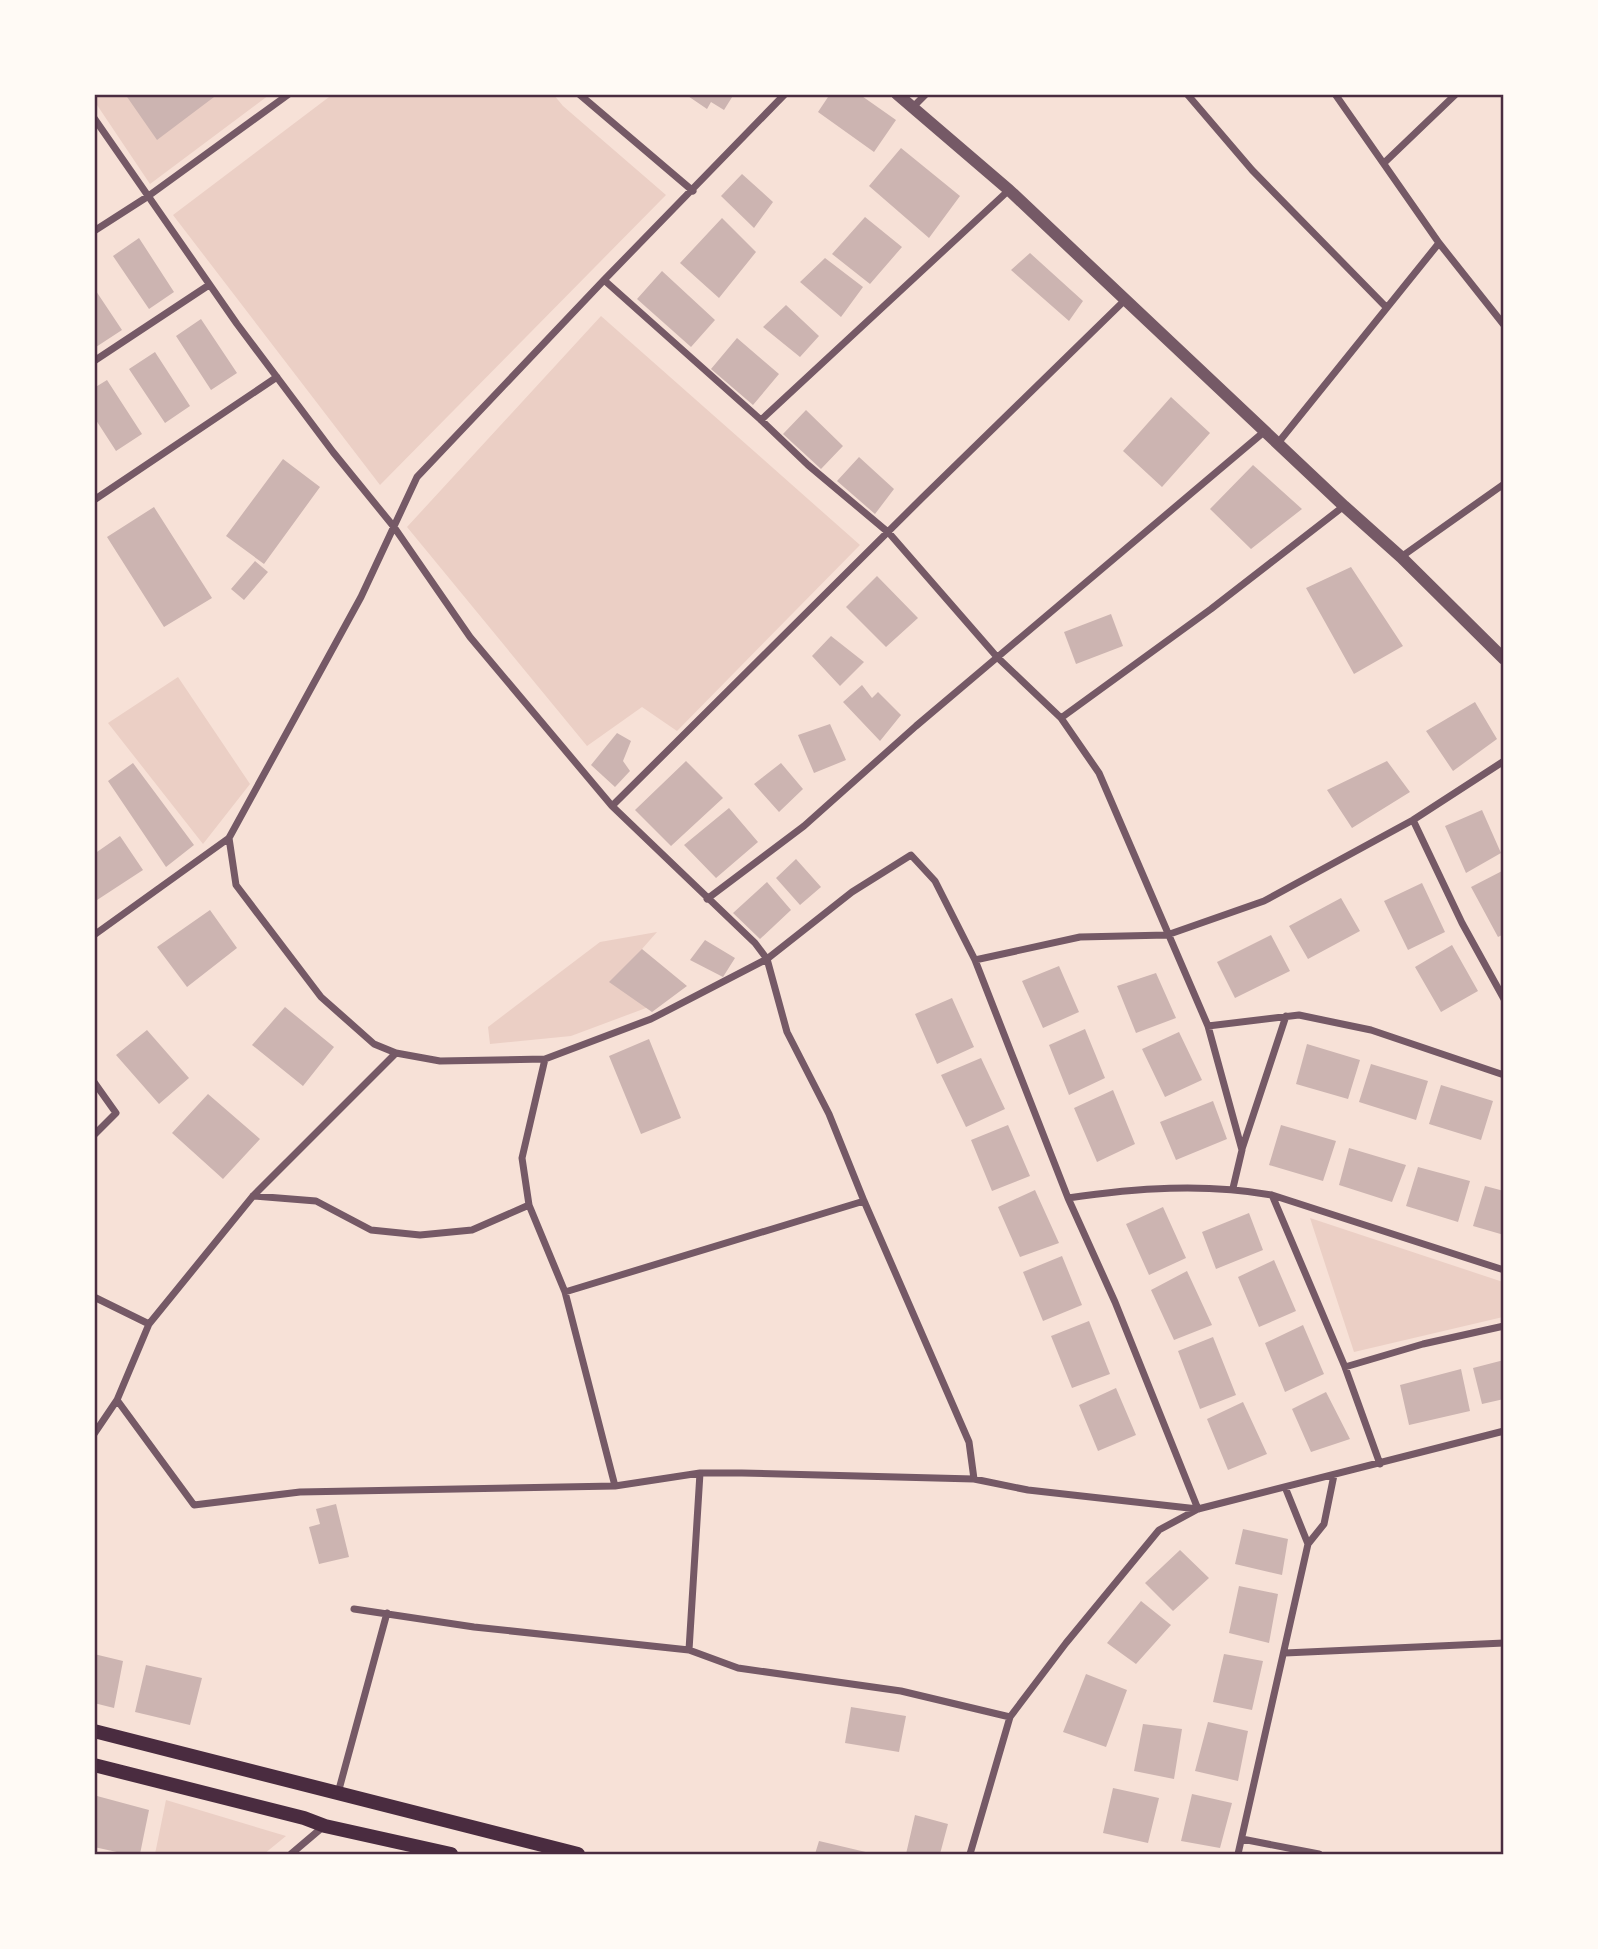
<svg xmlns="http://www.w3.org/2000/svg" width="1598" height="1949" font-family="'Titillium Web',sans-serif">
	<style>
		.green { fill: #ebcfc5 }
		.building { fill: #ccb4b1 }
		.lines { fill: none; stroke-linecap: round; stroke-linejoin: round }
		.minor { stroke: #755966; stroke-width: 7 }
		.tertiary { stroke: #755966; stroke-width: 12 }
		.secondary { stroke: #4a2c40; stroke-width: 14 }
		.neatline { fill: none; stroke: #4a2c40; stroke-width: 2.5 }
	</style>
	<rect width="100%" height="100%" fill="#f7e1d7"/>
	<path class="green" d="M333,94l221,1 9,11 103,89 -286,290 -207,-270z
		M94,95h175l-119,89 -55,-82z
		M601,316l259,229 -183,186 -35,-24 -55,39 -180,-219z
		M178,677l72,107 -47,60 -95,-121z
		M657,932l-15,17 4,59 -75,28 -81,8 -2,-17 112,-85z
		M1310,1218l193,64v35l-149,35z
		M166,1800l120,36 -22,18h-109z"/>
	<path class="building" d="M125,94h93l-61,46z
		M685,94h49l-10,16 -13,-8 -4,7z
		M830,94h29l37,26 -22,32 -56,-40z
		M901,148l59,48 -31,42 -60,-52z
		M742,174l31,28 -19,26 -33,-32z
		M865,217l37,30 -32,37 -38,-30z
		M722,218l34,34 -37,46 -39,-35z
		M139,238l35,54 -25,17 -36,-53z
		M1030,253l53,48 -14,20 -58,-51z
		M825,258l38,29 -22,30 -41,-35z
		M662,271l53,49 -24,27 -54,-48z
		M94,288l28,42 -26,17 -2,-2z
		M786,305l33,31 -19,21 -37,-30z
		M201,319l36,54 -26,17 -35,-54z
		M737,338l42,36 -26,31 -42,-36z
		M155,352l35,54 -25,17 -36,-54z
		M107,380l35,54 -26,17 -22,-34v-29z
		M1171,397l39,36 -48,54 -39,-36z
		M806,410l37,36 -22,23 -38,-35z
		M859,457l35,32 -19,25 -38,-33z
		M283,459l37,28 -56,77 -38,-28z
		M1253,465l49,44 -51,40 -41,-40z
		M154,507l58,91 -48,29 -57,-90z
		M255,561l13,11 -24,28 -13,-11z
		M1351,567l52,79 -49,28 -48,-86z
		M877,576l41,42 -32,29 -40,-40z
		M1111,614l12,32 -47,18 -12,-32z
		M831,636l33,26 -24,24 -28,-30z
		M862,685l10,13 6,-6 23,23 -21,26 -37,-39z
		M1475,702l22,37 -44,32 -27,-40z
		M830,724l16,36 -32,13 -16,-38z
		M617,733l14,8 -8,20 7,10 -15,16 -24,-22z
		M686,761l37,37 -52,48 -36,-36z
		M1387,761l23,31 -58,36 -25,-38z
		M133,763l61,82 -28,22 -58,-86z
		M781,763l22,26 -24,23 -25,-28z
		M729,808l29,34 -42,36 -32,-33z
		M1482,810l19,43 -35,20 -21,-47z
		M120,836l23,34 -49,32v-48z
		M796,859l25,28 -21,18 -24,-27z
		M1504,870v64l-6,3 -27,-50z
		M767,882l24,28 -31,29 -27,-26z
		M1422,883l23,49 -37,18 -24,-49z
		M1341,898l19,33 -52,28 -19,-33z
		M210,910l27,38 -50,39 -30,-40z
		M1271,935l19,36 -55,27 -18,-36z
		M705,940l30,18 -12,19 -33,-17z
		M1452,945l26,46 -37,21 -26,-45z
		M642,949l45,37 -35,26 -43,-30z
		M1059,966l20,46 -36,16 -21,-47z
		M1156,973l20,45 -40,15 -19,-47z
		M952,998l22,49 -37,17 -22,-50z
		M285,1007l49,40 -31,39 -51,-41z
		M1085,1029l20,49 -36,17 -20,-50z
		M147,1030l42,48 -30,26 -43,-49z
		M1179,1032l23,48 -37,17 -23,-48z
		M649,1039l32,79 -40,16 -32,-78z
		M1307,1044l53,16 -12,39 -52,-15z
		M981,1058l24,51 -39,18 -25,-52z
		M1371,1064l57,17 -12,39 -57,-18z
		M1441,1085l52,16 -12,39 -52,-16z
		M1113,1090l22,54 -38,18 -23,-54z
		M208,1094l52,45 -37,40 -51,-46z
		M1213,1101l14,38 -51,21 -16,-38z
		M1008,1125l22,51 -38,15 -21,-51z
		M1281,1125l55,16 -13,40 -54,-16z
		M1349,1148l57,17 -14,37 -53,-17z
		M1418,1167l52,14 -12,41 -52,-16z
		M1485,1186l19,5v44l-31,-9z
		M1035,1190l24,53 -39,14 -22,-50z
		M1163,1207l23,51 -37,17 -23,-51z
		M1249,1213l14,37 -47,19 -14,-37z
		M1062,1256l20,49 -39,16 -20,-49z
		M1274,1260l22,51 -37,16 -21,-50z
		M1187,1271l25,54 -38,15 -23,-50z
		M1089,1321l21,53 -38,14 -21,-52z
		M1303,1325l21,49 -39,18 -20,-49z
		M1213,1337l23,58 -36,14 -22,-58z
		M1504,1360v39l-22,5 -9,-36z
		M1461,1369l9,42 -61,14 -9,-40z
		M1116,1388l20,47 -38,16 -19,-46z
		M1326,1392l24,47 -39,13 -19,-43z
		M1243,1402l24,52 -39,16 -21,-51z
		M336,1504l13,53 -30,7 -10,-37 11,-3 -4,-15z
		M1243,1529l45,10 -6,36 -47,-11z
		M1180,1550l29,28 -36,33 -28,-28z
		M1239,1586l39,8 -9,49 -40,-10z
		M1141,1601l30,24 -35,39 -29,-21z
		M94,1654l29,7 -9,47 -20,-5z
		M1224,1654l39,7 -11,49 -39,-8z
		M146,1665l56,13 -12,47 -55,-13z
		M1086,1674l41,16 -21,57 -43,-15z
		M851,1707l55,9 -7,36 -54,-9z
		M1208,1722l40,9 -10,50 -43,-10z
		M1143,1724l39,5 -8,50 -40,-8z
		M1113,1788l46,10 -11,45 -45,-10z
		M1192,1794l40,9 -12,45 -39,-7z
		M97,1796l52,14 -9,44h-14l-32,-7v-42z
		M915,1815l33,9 -8,30h-34z
		M819,1841l51,12v1h-55z"/>
	<g class="lines">
		<path class="minor" d="M579,94l114,97
			M1187,94l65,76 134,137
			M1335,94l104,149 65,82
			M913,107l13,-13
			M94,118l143,206 96,128 61,75 76,110 142,169
			M1384,163l72,-69
			M94,231l53,-34 142,-103
			M604,280l157,140 47,45 81,68 108,124 64,61 38,55 109,253 34,124 -9,38
			M94,361l115,-76
			M761,420l248,-230
			M1278,443l161,-200
			M94,500l183,-123
			M1401,557l103,-73
			M1061,718l150,-109 133,-103
			M1413,820l49,103 42,76
			M229,838l7,47 85,112 53,47 22,9 44,8 105,-2 106,-40 116,-60 85,-67 59,-37 24,26 40,79 105,-23 87,-2 97,-34 149,-81 91,-59
			M707,899l97,-73 112,-100 349,-295
			M94,935l135,-97 132,-241 56,-120 187,-197 181,-186
			M1208,1026l91,-11 72,15 133,45
			M396,1053l-143,143 -104,128 -32,76 77,105 106,-13 315,-6 85,-13h42l232,6 54,11 170,19 -83,-207 -47,-104 -93,-238
			M545,1059l-23,99 7,47 36,87 50,194
			M94,1082l22,31 -22,22
			M1242,1149l44,-133
			M1272,1195l232,75
			M253,1196l63,5 55,29 49,5 52,-5 57,-25
			M1068,1198c68,-10 136,-15 204,-3l73,172 35,97
			M565,1292l299,-91
			M94,1297l55,27
			M1345,1367l78,-23 81,-18
			M94,1434l23,-34
			M974,1479l-5,-37 -105,-241 -35,-87 -42,-82 -20,-73 -12,-16 -143,-137 310,-308 204,-199
			M1308,1544l16,-20 10,-49
			M354,1609l120,18 215,23 49,18 163,23 109,26
			M689,1650l11,-177
			M1285,1653l219,-10
			M338,1793l49,-180
			M1242,1839l77,15
			M291,1854l33,-28
			M970,1854l40,-137 56,-74 93,-113 39,-21 306,-78
			M1238,1854l70,-310 -23,-57"/>
		<path class="tertiary" d="M897,94l112,96 335,316 57,51 103,102"/>
		<path class="secondary" d="M94,1731l484,123
			M94,1765l210,53 21,8 126,28"/>
	</g>
	<rect width="1598" height="1949" fill="none" stroke="#fffaf5" stroke-width="192"/>
	<rect x="96" y="96" width="1406" height="1757" class="neatline"/>
</svg>
